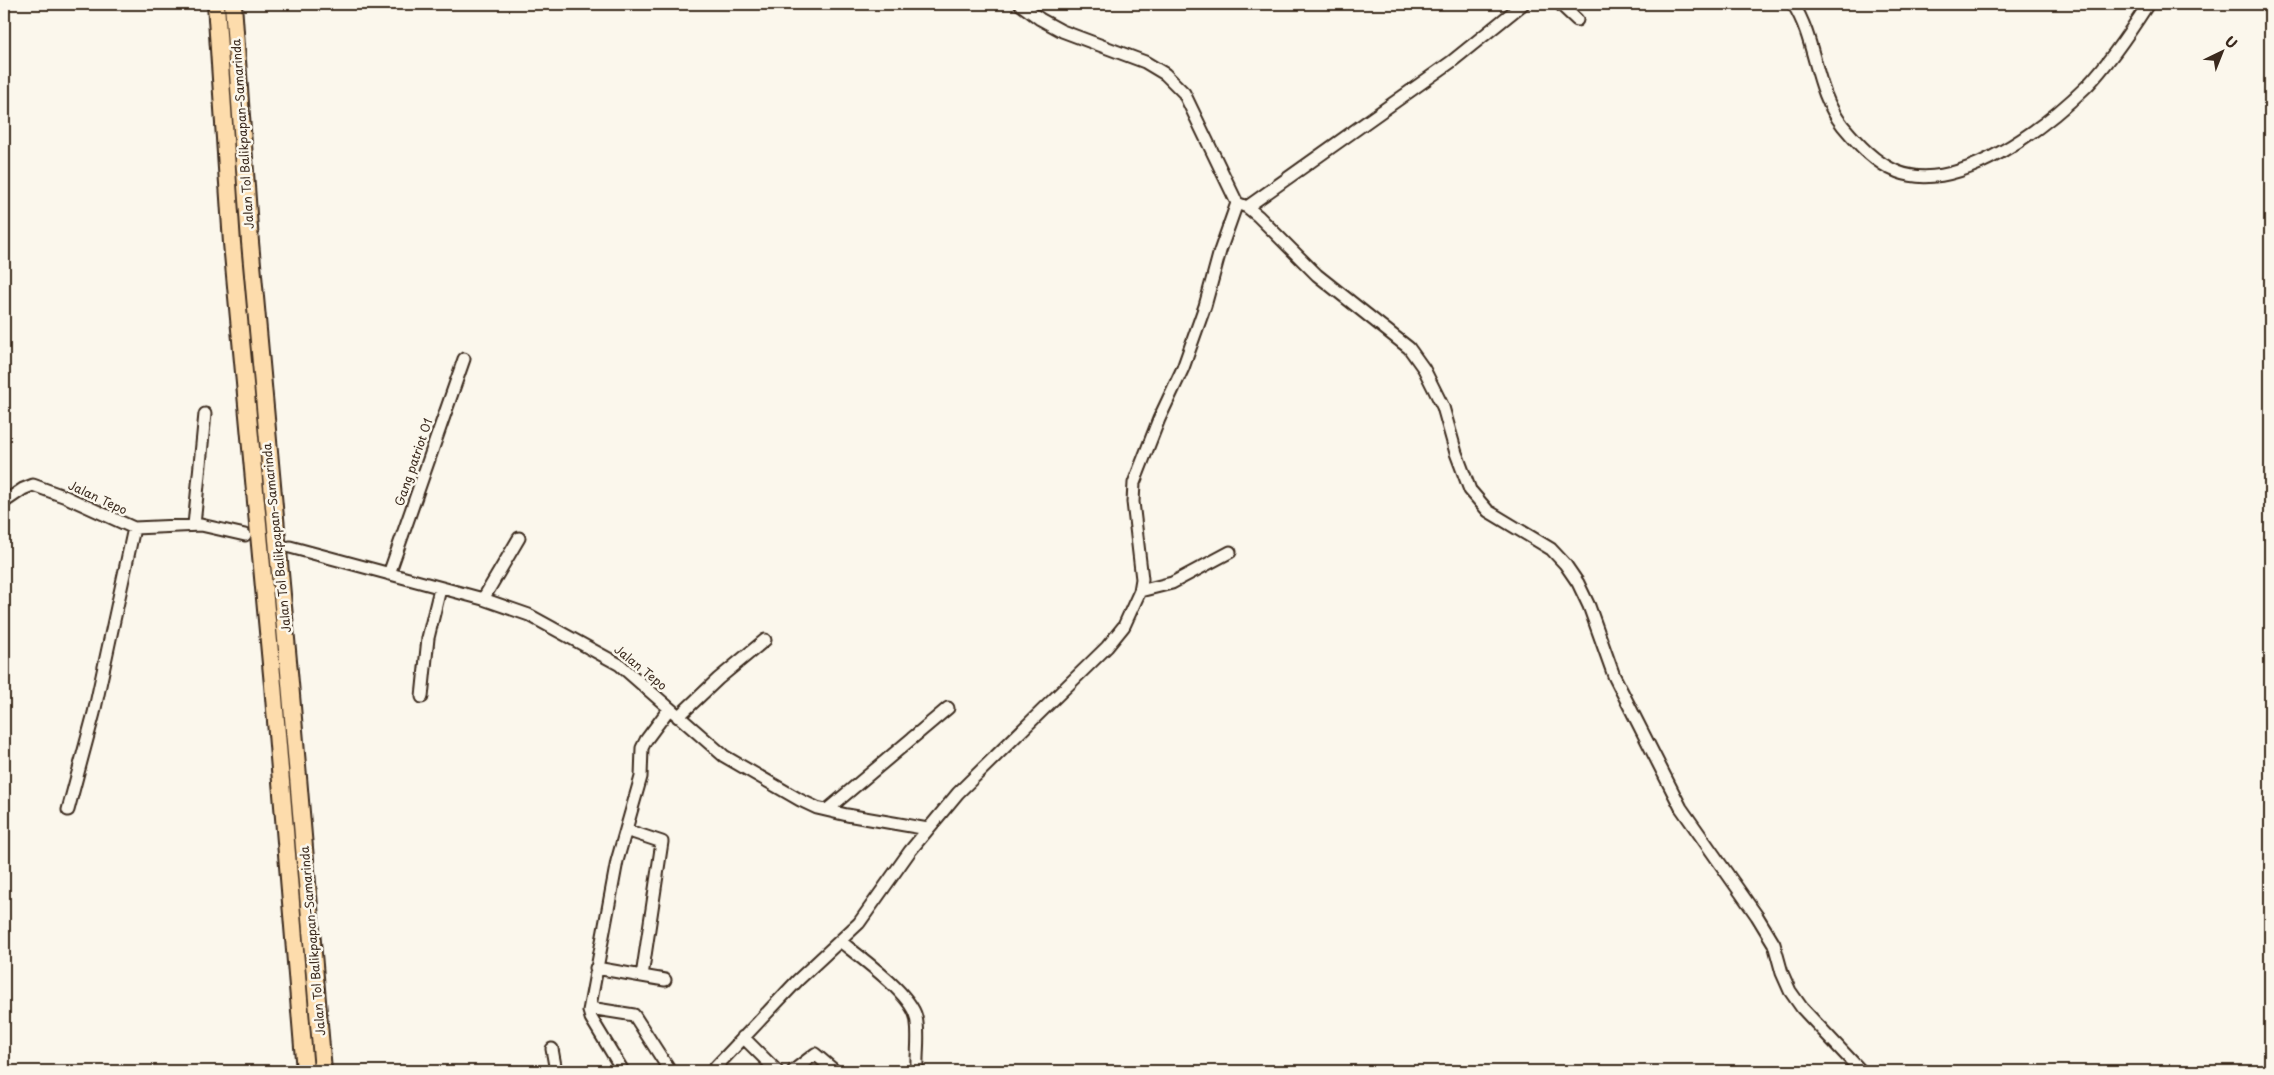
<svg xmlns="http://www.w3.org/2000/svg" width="2274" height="1075" font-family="'Playpen Sans',sans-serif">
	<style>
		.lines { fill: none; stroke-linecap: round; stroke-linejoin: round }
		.minor-casing { stroke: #3b2a1e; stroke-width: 15 }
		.highway-casing { stroke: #3b2a1e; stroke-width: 20 }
		.minor { stroke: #fbf7ec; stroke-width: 11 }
		.highway { stroke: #fddcac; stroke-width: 16 }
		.labels { text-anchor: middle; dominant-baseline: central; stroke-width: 5; stroke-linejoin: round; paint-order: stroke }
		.street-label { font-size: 12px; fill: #3b2a1e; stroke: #fbf7ec }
	</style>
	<rect width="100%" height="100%" fill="#fbf7ec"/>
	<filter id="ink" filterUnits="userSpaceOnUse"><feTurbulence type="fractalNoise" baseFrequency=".02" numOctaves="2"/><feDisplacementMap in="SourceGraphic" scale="10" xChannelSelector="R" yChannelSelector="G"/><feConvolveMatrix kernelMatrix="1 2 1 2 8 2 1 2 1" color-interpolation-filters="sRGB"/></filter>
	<g filter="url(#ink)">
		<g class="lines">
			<g class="minor-casing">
				<path id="minor" d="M1020,4l20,15 22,12 83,31 20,12 19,19 53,110 10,4 11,9 59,59 92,73 15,21 19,38 13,46 14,37 18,21 63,38 14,15 13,19 11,23 25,70 67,132 76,108 17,28 8,29 8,18 12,17 59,63
					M1560,4l17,16
					M1793,4c24,37 21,86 50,122 15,18 32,37 55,46 61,23 148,-46 189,-86 23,-24 43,-54 61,-82
					M1247,207l204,-145 72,-58
					M4,502l19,-13 10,-4 33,12 68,31 67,-3 44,10
					M194,525l11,-111
					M290,547l193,52 46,16 91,50 104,91 76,44 17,8 30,7 81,14
					M389,574l75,-215
					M1140,591l32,-8 58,-31
					M483,599l36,-61
					M422,697l6,-59 12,-49
					M678,717l40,-38 47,-39
					M68,810l26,-97 40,-185
					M827,810l121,-102
					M626,830l36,12 -20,134
					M840,941c20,16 70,52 76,76 4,17 0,36 1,54
					M596,968l69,12
					M590,1008l44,7 36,56
					M743,1037l34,34
					M552,1049l4,22
					M623,1071l-32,-53 -2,-7 28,-150 24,-84 1,-29 4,-8 23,-31
					M712,1071l86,-91 61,-57 51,-72 48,-58 149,-146 17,-21 16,-35 2,-12 -9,-77 1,-19 25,-64 24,-51 22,-62 15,-55 17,-48
					M793,1071l22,-17 20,17"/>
			</g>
			<g class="highway-casing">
				<path id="highway" d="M216,4l16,239 41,442 32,386
					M233,4l17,238 40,441 33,388"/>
			</g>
			<use href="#minor" class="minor"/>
			<use href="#highway" class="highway"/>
		</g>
	</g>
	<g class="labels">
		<g class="street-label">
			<text transform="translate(242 134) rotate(-94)">Jalan Tol Balikpapan–Samarinda</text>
			<text transform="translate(413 462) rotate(-71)">Gang patriot 01</text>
			<text transform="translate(98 497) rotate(25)">Jalan Tepo</text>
			<text transform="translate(276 538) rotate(-96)">Jalan Tol Balikpapan–Samarinda</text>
			<text transform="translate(641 667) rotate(39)">Jalan Tepo</text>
			<text transform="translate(312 941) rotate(-95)">Jalan Tol Balikpapan–Samarinda</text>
		</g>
	</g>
	<rect width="2274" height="1075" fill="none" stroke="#fbf7ec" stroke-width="20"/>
	<rect x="10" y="10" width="2254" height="1055" fill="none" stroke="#3b2a1e" stroke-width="2" filter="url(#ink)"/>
	<g transform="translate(2222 52) rotate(43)" stroke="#fbf7ec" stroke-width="4" paint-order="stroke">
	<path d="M0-4L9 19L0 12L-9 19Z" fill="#3b2a1e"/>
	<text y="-8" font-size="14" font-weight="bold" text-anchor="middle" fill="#3b2a1e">U</text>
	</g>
</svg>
